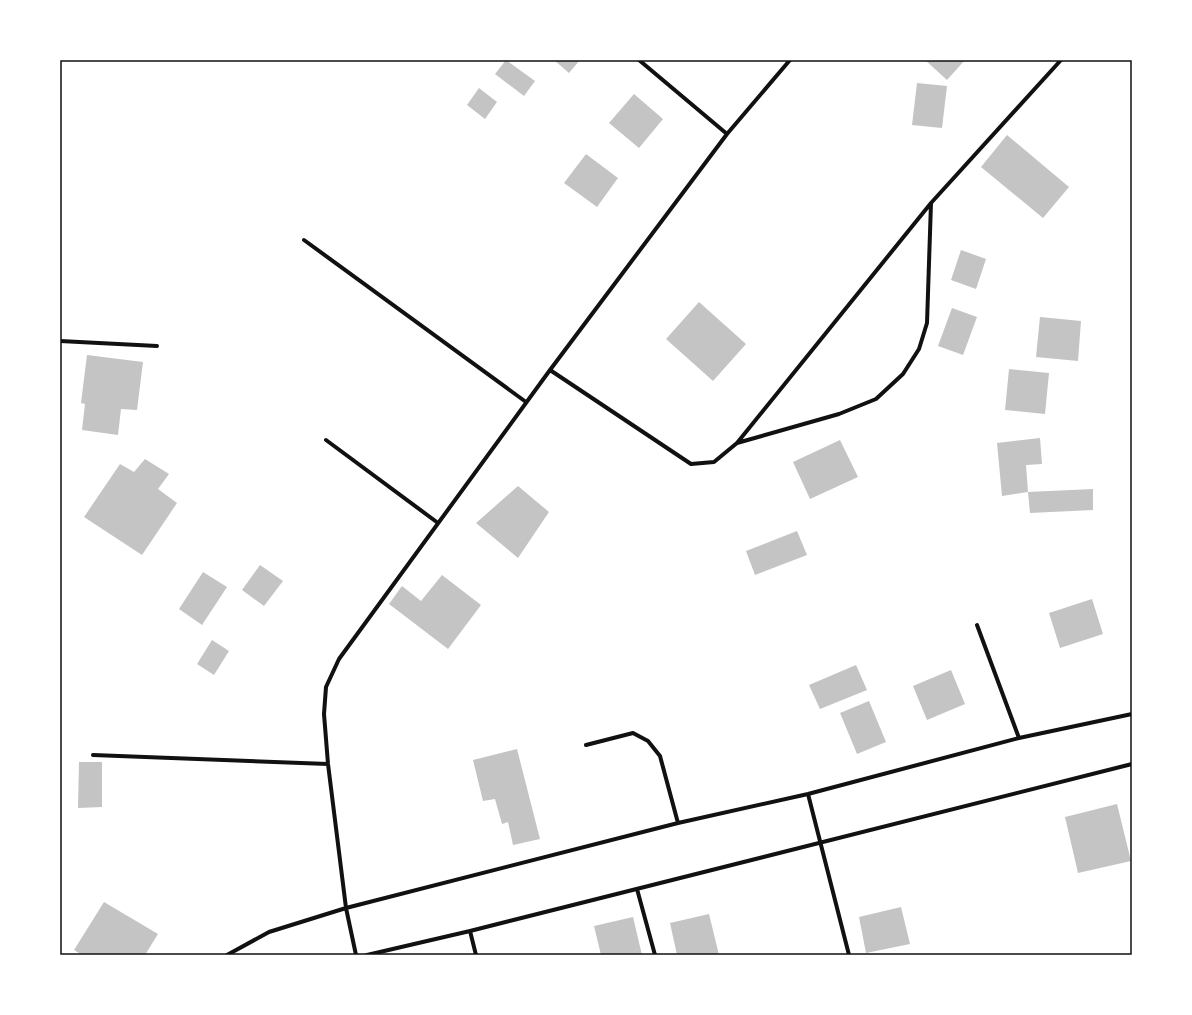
<svg xmlns="http://www.w3.org/2000/svg" width="1192" height="1015" font-family="Helvetica,sans-serif">
	<style>
		.building { fill: #c4c4c4 }
		.lines { fill: none; stroke-linecap: round; stroke-linejoin: round }
		.minor { stroke: #111; stroke-width: 4 }
		.neatline { fill: none; stroke: #111; stroke-width: 1.5 }
	</style>
	<rect width="100%" height="100%" fill="#fff"/>
	<path class="building" d="M506,60l29,21 -11,15 -29,-22z
		M554,60h26l-11,13z
		M925,60h40l-18,20z
		M917,83l30,3 -5,42 -30,-3z
		M479,88l18,14 -12,17 -18,-14z
		M634,94l29,25 -24,29 -30,-25z
		M1007,135l62,52 -26,31 -62,-51z
		M586,154l32,24 -21,29 -33,-24z
		M961,250l25,9 -10,30 -25,-9z
		M699,302l47,42 -33,37 -47,-42z
		M952,308l25,9 -14,38 -25,-9z
		M1040,317l41,4 -3,40 -42,-4z
		M87,355l56,7 -6,48 -16,-1 -3,26 -36,-5 3,-26 -4,-1z
		M1009,369l40,4 -4,41 -40,-4z
		M1040,438l2,26 -16,1 2,27 -26,4 -5,-53z
		M840,440l18,37 -48,22 -17,-37z
		M145,459l24,15 -11,15 19,14 -35,52 -58,-38 36,-53 14,8z
		M518,486l31,26 -31,46 -42,-35z
		M1093,489v21l-63,3 -2,-21z
		M797,531l10,24 -52,20 -9,-24z
		M260,565l23,16 -19,25 -22,-16z
		M203,572l24,15 -25,38 -23,-16z
		M442,575l39,30 -33,44 -59,-45 13,-18 19,15z
		M1092,599l11,35 -43,14 -11,-35z
		M212,640l17,11 -15,24 -17,-11z
		M856,665l11,25 -47,19 -11,-24z
		M951,670l14,34 -38,16 -14,-34z
		M869,701l17,41 -29,12 -17,-41z
		M517,749l23,90 -27,6 -5,-23 -6,2 -7,-25 -12,2 -10,-41z
		M79,762h23v45l-24,1z
		M1117,804l14,57 -53,12 -13,-56z
		M104,902l54,32 -13,21h-63l-8,-5z
		M901,907l9,37 -44,9 -7,-36z
		M709,914l10,41h-42l-7,-32z
		M633,917l9,38h-41l-7,-29z"/>
	<g class="lines">
		<path class="minor" d="M639,60l88,74
			M304,240l222,162
			M60,341l97,5
			M550,370l141,94 23,-2 23,-19 194,-240 130,-143
			M326,440l112,83
			M737,443l102,-29 37,-15 27,-25 16,-25 8,-26 4,-120
			M977,625l42,113
			M586,745l47,-12 15,8 12,15 18,67
			M93,755l235,9
			M808,794l41,161
			M637,889l18,66
			M470,931l6,24
			M227,955l42,-23 77,-24 332,-85 130,-29 211,-56 113,-24
			M356,955l-10,-47 -18,-144 -4,-50 2,-27 13,-28 211,-289 177,-236 63,-74
			M367,955l103,-24 662,-167"/>
	</g>
	<rect width="1192" height="1015" fill="none" stroke="#ffffff" stroke-width="122"/>
	<rect x="61" y="61" width="1070" height="893" class="neatline"/>
</svg>
